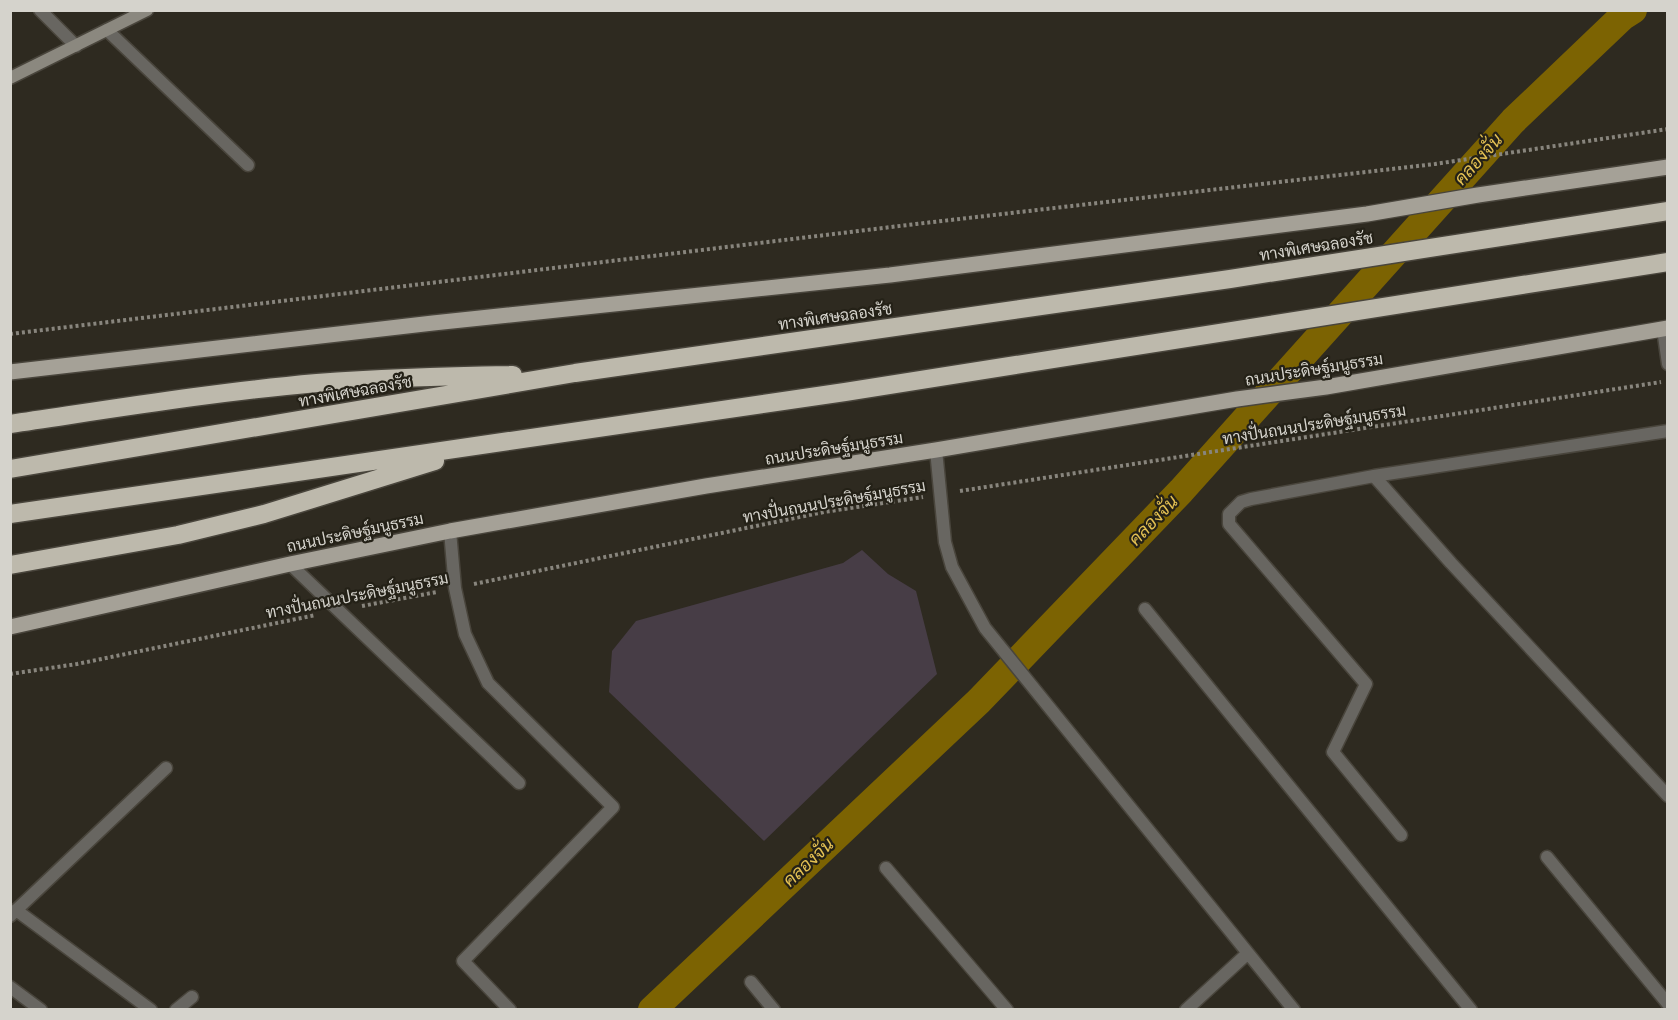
<svg xmlns="http://www.w3.org/2000/svg" width="1678" height="1020" font-family="'PT Sans',Sarabun,sans-serif">
	<style>
		.lines { fill: none; stroke-linecap: round; stroke-linejoin: round }
		.canal { stroke: #7c6302; stroke-width: 28 }
		.building { fill: #473d46 }
		.lane-casing { stroke: #49453c; stroke-width: 15 }
		.street-casing { stroke: #49453c; stroke-width: 15 }
		.secondary-casing { stroke: #49453c; stroke-width: 15 }
		.primary-casing { stroke: #49453c; stroke-width: 18 }
		.highway-casing { stroke: #49453c; stroke-width: 21 }
		.path { stroke: #88857d; stroke-width: 4; stroke-dasharray: 3 3; stroke-linecap: butt }
		.lane { stroke: #686661; stroke-width: 12 }
		.street { stroke: #686661; stroke-width: 12 }
		.secondary { stroke: #8b887f; stroke-width: 12 }
		.primary { stroke: #a5a197; stroke-width: 15 }
		.highway { stroke: #bdb9ac; stroke-width: 18 }
		.labels { text-anchor: middle; dominant-baseline: central; stroke-width: 4.5; stroke-linejoin: round; paint-order: stroke }
		.street-label { font-size: 16px; fill: #d5d3cc; stroke: #242117 }
		.water-label { font-size: 18px; font-style: italic; fill: #e4c153; stroke: #242117 }
	</style>
	<rect width="100%" height="100%" fill="#2e2a20"/>
	<g class="lines">
		<path class="canal" d="M652,1010l327,-309 202,-210 332,-370 109,-104 11,-7"/>
	</g>
	<path class="building" d="M862,550l26,24 28,17 21,83 -173,167 -155,-149 3,-41 24,-30 207,-58z"/>
	<g class="lines">
		<g class="lane-casing">
			<path id="lane" d="M40,10l36,36
				M1663,329l5,35
				M1374,476l77,87 217,233
				M290,564l229,219
				M1401,835l-68,-83 33,-68 -137,-160v-10l12,-12 10,-3 123,-23 294,-45
				M16,910l135,100
				M10,916l156,-148
				M10,987l31,23
				M176,1010l16,-13"/>
		</g>
		<g class="street-casing">
			<path id="street" d="M107,30l141,135
				M936,450l9,92 7,25 33,61 309,382
				M450,531l5,57 10,46 23,49 125,124 -150,154 47,49
				M1145,609l326,401
				M1547,857l121,147
				M886,868l121,142
				M751,982l23,28
				M1186,1010l62,-57"/>
		</g>
		<g class="secondary-casing">
			<path id="secondary" d="M10,78l137,-68"/>
		</g>
		<g class="primary-casing">
			<path id="primary" d="M10,372l423,-49 457,-48 477,-61 111,-19 190,-28
				M10,627l280,-63 160,-33 256,-45 230,-36 301,-51 89,-12 342,-59"/>
		</g>
		<g class="highway-casing">
			<path id="highway" d="M10,424c102,-15 205,-32 307,-41 65,-5 130,-7 196,-8
				M10,469l565,-96 655,-94 438,-68
				M10,514l835,-122 823,-130
				M10,565l168,-30 86,-21 171,-53"/>
		</g>
		<path class="path" d="M10,334l906,-110 519,-60 233,-35
			M960,491l701,-109
			M474,584l350,-72 99,-15
			M362,606l75,-14
			M10,674l67,-10 239,-49"/>
		<use href="#lane" class="lane"/>
		<use href="#street" class="street"/>
		<use href="#secondary" class="secondary"/>
		<use href="#primary" class="primary"/>
		<use href="#highway" class="highway"/>
	</g>
	<g class="labels">
		<g class="street-label">
			<text transform="translate(1316 246) rotate(-9)">ทางพิเศษฉลองรัช</text>
			<text transform="translate(835 316) rotate(-8)">ทางพิเศษฉลองรัช</text>
			<text transform="translate(1314 369) rotate(-9)">ถนนประดิษฐ์มนูธรรม</text>
			<text transform="translate(355 391) rotate(-10)">ทางพิเศษฉลองรัช</text>
			<text transform="translate(1314 424) rotate(-9)">ทางปั่นถนนประดิษฐ์มนูธรรม</text>
			<text transform="translate(834 448) rotate(-9)">ถนนประดิษฐ์มนูธรรม</text>
			<text transform="translate(834 501) rotate(-10)">ทางปั่นถนนประดิษฐ์มนูธรรม</text>
			<text transform="translate(355 532) rotate(-12)">ถนนประดิษฐ์มนูธรรม</text>
			<text transform="translate(357 595) rotate(-11)">ทางปั่นถนนประดิษฐ์มนูธรรม</text>
		</g>
		<g class="water-label">
			<text transform="translate(1478 159) rotate(-48)">คลองจั่น</text>
			<text transform="translate(1153 520) rotate(-46)">คลองจั่น</text>
			<text transform="translate(808 862) rotate(-43)">คลองจั่น</text>
		</g>
	</g>
	<rect width="1678" height="1020" fill="none" stroke="#d5d3cc" stroke-width="24"/>
</svg>
